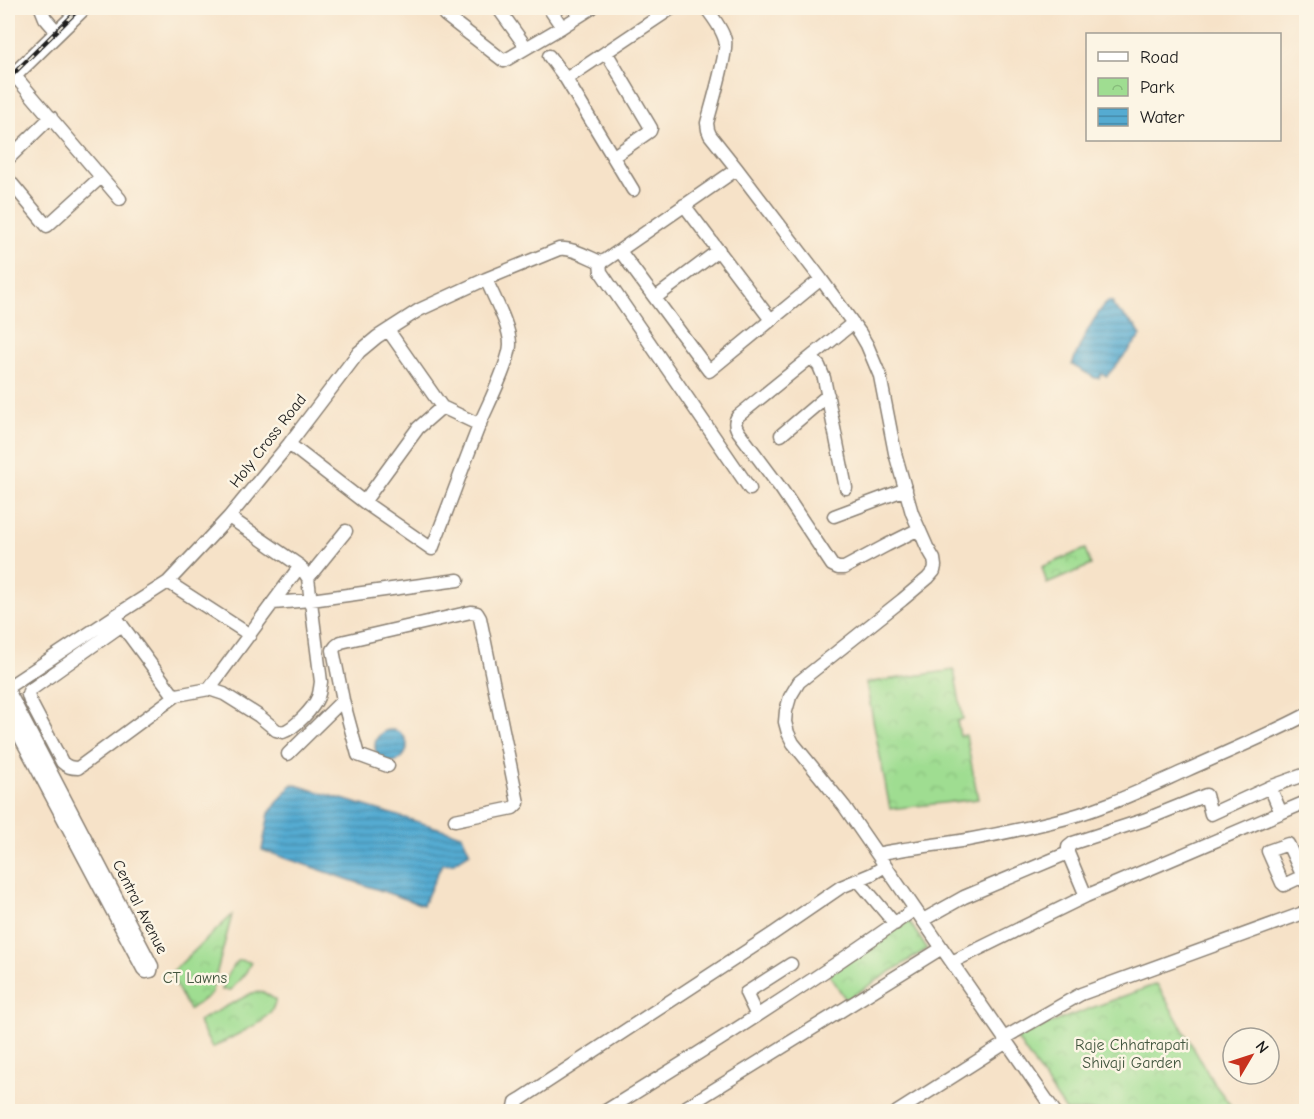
<svg xmlns="http://www.w3.org/2000/svg" width="1314" height="1119" font-family="'Comic Neue',sans-serif">
	<style>
		.park { fill: url(#park-crowns); stroke: #5e7c56; stroke-width: 1.5 }
		.water { fill: url(#water-rules); stroke: #386476; stroke-width: 1.5 }
		.lines { fill: none; stroke-linecap: round; stroke-linejoin: round }
		.minor-casing { stroke: #897f72; stroke-width: 15 }
		.major-casing { stroke: #897f72; stroke-width: 18 }
		.minor { stroke: #fff; stroke-width: 12 }
		.major { stroke: #fff; stroke-width: 15 }
		.rail-casing { stroke: #1c1c1c; stroke-width: 4.5 }
		.rail { stroke: #fcf5e5; stroke-width: 2; stroke-dasharray: 7; stroke-linecap: butt }
		.labels { text-anchor: middle; dominant-baseline: central; stroke-width: 5; stroke-linejoin: round; paint-order: stroke }
		.street-label { font-size: 16px; fill: #1c1c1c; stroke: #fcf5e5 }
		.park-label { font-size: 16px; fill: #43563f; stroke: #fcf5e5 }
	</style>
	<defs>
		<pattern id="park-crowns" width="20" height="18" patternUnits="userSpaceOnUse" patternTransform="scale(1.5)"><rect width="20" height="18" fill="#9fdd91"/><path d="M2 6a3 3 0 1 1 6 0M12 15a3 3 0 1 1 6 0" fill="none" stroke="#88bd7c"/></pattern>
		<pattern id="water-rules" width="6" height="5" patternUnits="userSpaceOnUse" patternTransform="scale(1.5)"><rect width="6" height="5" fill="#55abd1"/><path d="M0 2.5h6" fill="none" stroke="#468aa9"/></pattern>
	</defs>
	<rect width="100%" height="100%" fill="#fcf5e5"/>
	<filter id="ink" filterUnits="userSpaceOnUse"><feTurbulence type="fractalNoise" baseFrequency=".0167" numOctaves="2"/><feDisplacementMap in="SourceGraphic" scale="12" xChannelSelector="R" yChannelSelector="G"/><feConvolveMatrix kernelMatrix="1 2 1 2 8 2 1 2 1" color-interpolation-filters="sRGB"/></filter>
	<filter id="wash" filterUnits="userSpaceOnUse"><feTurbulence type="fractalNoise" baseFrequency=".008" numOctaves="4" result="noise"/><feDisplacementMap in="SourceGraphic" scale="24" xChannelSelector="R" yChannelSelector="G"/><feGaussianBlur stdDeviation="1.35" result="paint"/><feColorMatrix in="noise" values="0 0 0 0 0 0 0 0 0 0 0 0 0 0 0 0 0 1.4 0 .05"/><feComposite in="paint" operator="in"/></filter>
	<g filter="url(#wash)">
		<rect width="100%" height="100%" fill="#f6e2c8"/>
		<path class="park" d="M1085,549l6,16 -44,19 -5,-17z
			M954,670l9,49 -6,2 3,15 6,-1 12,64 -88,10 -24,-126z
			M232,915l-21,79 -22,16 -19,-36z
			M907,918l20,31 -81,51 -17,-26z
			M239,960l12,2 -5,10 -15,18h-9c4,-13 7,-21 17,-30z
			M1157,984l56,98 22,29h-169l-51,-75z
			M263,992l13,8 -4,10 -11,12 -49,26 -14,-27 54,-28z"/>
		<path class="water" d="M1108,301l5,1v4l23,21 5,9 -34,40 -6,-2 -2,4h-4l-23,-13c9,-24 19,-45 36,-64z
			M375 746a16 16 0 1 1 32 0a16 16 0 1 1-32 0Z
			M292,784l170,51 8,18 -16,10 -12,1 -19,41 -161,-55 7,-37z"/>
	</g>
	<g filter="url(#ink)">
		<g class="lines">
			<g class="minor-casing">
				<path id="minor" d="M41,8l4,10 13,15
					M498,8l28,39
					M549,8l13,19
					M706,8c7,9 16,21 19,32 3,11 -14,68 -18,83l1,7 2,5 27,34 84,110 39,54 7,12 13,31 15,77 17,60 15,34 7,12 1,7 -1,5 -6,7 -26,22 -103,82 -9,15 -4,14 -1,11 3,11 5,10 51,63 211,306
					M445,15l59,46 58,-34 30,-19
					M606,52l45,76 -1,3 -36,25
					M549,56l17,23 67,111
					M14,75l106,124
					M566,79l106,-71
					M8,159l43,-42
					M8,179l39,47 54,-49
					M684,205l87,115
					M620,251l89,120 112,-92
					M600,262l1,10 149,217
					M655,298l64,-48
					M853,323l-115,93c-4,6 -3,9 0,15l44,59 50,75 6,3h6l43,-23 32,-16
					M388,330l54,77 38,18
					M811,357l8,9 5,12 22,110
					M781,435l47,-40
					M289,444l75,58 68,47c17,-43 32,-86 49,-128 8,-18 29,-60 29,-77 0,-18 -17,-48 -24,-65
					M364,502l54,-74 24,-21
					M834,516l72,-27
					M308,578l38,-47
					M168,582l82,53
					M273,603l38,-3 147,-20
					M115,616l57,77 5,2 32,-6 15,5 35,22 17,14 7,2c12,-4 30,-23 35,-35 2,-5 2,-10 3,-15l-13,-104 -8,-12 -71,-49
					M122,625l-93,66 -1,4 2,6 32,61c5,5 9,6 16,6l99,-73
					M8,687l107,-71 53,-34 61,-65 60,-73 70,-92 18,-15 42,-27 67,-31 73,-30c13,-2 29,8 41,13l6,-2 131,-91
					M209,689l91,-123
					M8,690l144,276 -1,5 -5,1 -3,-3 -135,-255
					M288,754l55,-54
					M388,766l-30,-11 -15,-55 -10,-50 3,-4 5,-4 130,-30 6,1 3,5 38,185 -5,5 -58,12
					M1270,787l11,26
					M877,854c29,-6 60,-9 90,-14 28,-5 56,-11 84,-18 48,-11 91,-32 136,-52 40,-18 81,-35 119,-55
					M1303,876l-19,9 -2,-2 -14,-32 20,-7 18,39
					M858,880l37,44
					M1086,896l-18,-43v-6l5,-4 71,-23 62,-25 5,19 59,-27 36,-13
					M923,920l41,-23 104,-44
					M952,962l134,-66 220,-94
					M757,1016l-11,-23 45,-29
					M1004,1038l77,-44 225,-82
					M518,1112l-3,-5 1,-5 5,-3 253,-166 67,-46 31,-13 13,-8
					M604,1112c105,-65 210,-131 311,-203
					M678,1112l264,-164
					M897,1112l110,-70"/>
			</g>
			<g class="major-casing">
				<path id="major" d="M8,81l75,-73"/>
			</g>
			<use href="#minor" class="minor"/>
			<use href="#major" class="major"/>
			<g class="rail-casing">
				<path id="rail" d="M8,79l72,-71"/>
			</g>
			<use href="#rail" class="rail"/>
		</g>
	</g>
	<g class="labels">
		<g class="street-label">
			<text transform="translate(268 441) rotate(-52)">Holy Cross Road</text>
			<text transform="translate(140 907) rotate(63)">Central Avenue</text>
		</g>
		<g class="park-label">
			<text x="195" y="978">CT Lawns</text>
			<text x="1132" y="1045">Raje Chhatrapati<tspan x="1132" dy="18">Shivaji Garden</tspan></text>
		</g>
	</g>
	<rect width="1314" height="1119" fill="none" stroke="#fcf5e5" stroke-width="30"/>
	<rect x="1086" y="33" width="195" height="108" fill="#fcf5e5" stroke="#a29e95" stroke-width="1.5"/>
	<rect x="1098" y="52" width="30" height="9" fill="#ffffff" stroke="#a29e95" stroke-width="1.5"/>
	<text x="1140" y="63" font-size="18" fill="#1c1c1c">Road</text>
	<rect x="1098" y="78" width="30" height="18" fill="url(#park-crowns)" stroke="#a29e95" stroke-width="1.5"/>
	<text x="1140" y="93" font-size="18" fill="#1c1c1c">Park</text>
	<rect x="1098" y="108" width="30" height="18" fill="url(#water-rules)" stroke="#a29e95" stroke-width="1.5"/>
	<text x="1140" y="123" font-size="18" fill="#1c1c1c">Water</text>
	<g transform="translate(1251 1056) rotate(51)"><circle r="28" fill="#fcf5e5" stroke="#a29e95" stroke-width="1.5"/>
	<path d="M0-4.5L10 22L0 15L-10 22Z" fill="#c8321e"/>
	<text y="-9" font-size="16" font-weight="bold" text-anchor="middle" fill="#1c1c1c">N</text>
	</g>
</svg>
